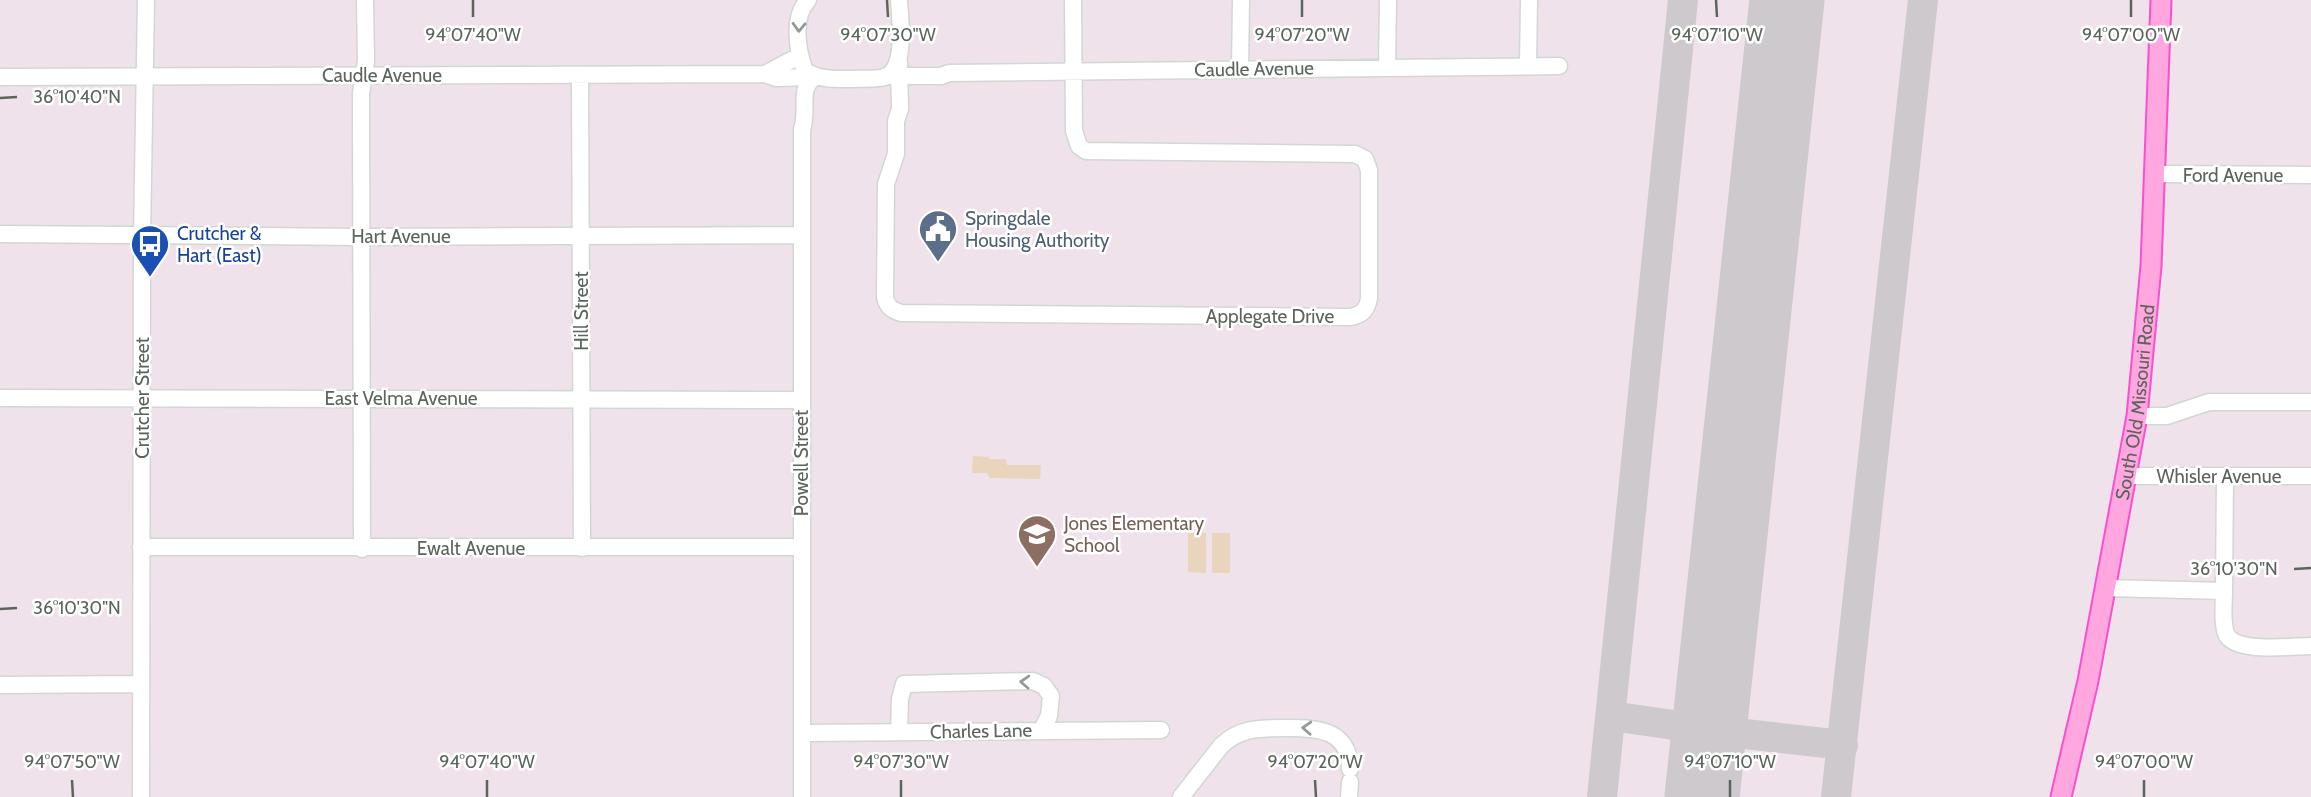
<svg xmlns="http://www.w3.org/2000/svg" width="2311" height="797" font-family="Cabin,sans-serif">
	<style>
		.green { fill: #e9d4bd }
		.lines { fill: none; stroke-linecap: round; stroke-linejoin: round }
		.taxiway { stroke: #cec9cc; stroke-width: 30 }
		.runway { stroke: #cec9cc; stroke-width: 75 }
		.minor-casing { stroke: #d0d8d2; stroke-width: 19 }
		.major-casing { stroke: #fd4ed0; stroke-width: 23 }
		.minor { stroke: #fff; stroke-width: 16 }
		.major { stroke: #ffa7de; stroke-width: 19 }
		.oneway { stroke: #949b95 }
		.ticks { fill: none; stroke: #5b655c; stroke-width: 2.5 }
		.labels { text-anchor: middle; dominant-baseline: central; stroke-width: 5; stroke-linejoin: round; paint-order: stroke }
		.street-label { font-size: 19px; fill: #5b655c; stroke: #fff }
		.service-label { font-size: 19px; fill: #4e5e75; stroke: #fff; text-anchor: start }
		.transit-label { font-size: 19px; fill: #164399; stroke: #fff; text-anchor: start }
		.education-label { font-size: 19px; fill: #785e54; stroke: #fff; text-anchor: start }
		.ticks-label { font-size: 18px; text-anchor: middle; fill: #5b655c; stroke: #fff; stroke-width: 5; stroke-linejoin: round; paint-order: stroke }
	</style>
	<rect width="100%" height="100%" fill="#efe2eb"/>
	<path class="green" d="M973,456l16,1v2h17l1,6h34l-1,14 -50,-1 -3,-5h-15z
		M1188,533h18v40l-18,-1z
		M1212,533h18v40h-18z"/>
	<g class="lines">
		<path class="taxiway" d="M1611,716l98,14 134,15
			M1602,797l81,-797
			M1836,797l87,-797"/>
		<path class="runway" d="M1702,797l85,-797"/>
		<g class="minor-casing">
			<path id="minor" d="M808,0c-16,17 -11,50 -3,71 15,9 30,8 47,8 10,-1 24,1 33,-2 22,-8 15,-58 14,-77
				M899,62l1,47 -4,12v33l-10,30 -1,113c2,10 7,13 16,16l449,4c12,-2 17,-7 19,-19v-128l-4,-11 -10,-5 -269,-3 -7,-5 -5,-15 -1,-131
				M1387,66l1,-66
				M1528,66l1,-66
				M1240,70l1,-70
				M765,74l34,-18
				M580,75l2,473
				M886,76h55l8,-3 610,-7
				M0,77l765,-3 11,4 39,-1
				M2155,174l156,1
				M0,234l362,3 440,-2
				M0,398l801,2
				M2137,416h30l42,-14h102
				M2127,476h184
				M141,547h660
				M362,549l-1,-456 5,-32 -1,-61
				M2106,588l118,3c0,12 -2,27 1,39 4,25 66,16 86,16
				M2224,591l1,-115
				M0,685l140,-1
				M899,732l1,-33 4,-15 129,-3 11,5 7,10 -2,20 -8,15
				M802,733l359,-3
				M141,797l1,-561 4,-236
				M802,797v-668c7,-18 -5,-40 13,-52
				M1181,797l40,-51c19,-19 41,-18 67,-18 31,0 61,2 62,41
				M1349,797l1,-15"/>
		</g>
		<g class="major-casing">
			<g id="major">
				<path id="s1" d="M2061,797l27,-116 49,-265 14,-150 10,-266"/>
			</g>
		</g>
		<use href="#minor" class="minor"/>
		<use href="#major" class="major"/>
	</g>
	<defs><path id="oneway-chevron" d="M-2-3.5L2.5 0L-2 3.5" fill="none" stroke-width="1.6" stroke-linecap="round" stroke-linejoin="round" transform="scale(1.75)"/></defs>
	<g class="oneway">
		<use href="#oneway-chevron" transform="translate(799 27) rotate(92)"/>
		<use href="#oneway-chevron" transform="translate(1025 682) rotate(-177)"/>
		<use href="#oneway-chevron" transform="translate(1307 728) rotate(-177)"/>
	</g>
	<path class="ticks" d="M473,0v17M887,0l1,17M1302,0v17M1716,0l1,17M2131,0v17M0,98l17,-1M2294,569l17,-1M0,609l17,-1M72,780l1,17M487,780v17M901,780v17M1315,780l1,17M1730,780v17M2144,780v17"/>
	<defs>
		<g id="civic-pin" transform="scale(2.0125)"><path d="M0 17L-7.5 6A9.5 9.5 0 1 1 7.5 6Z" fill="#5c6f8a" stroke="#fff"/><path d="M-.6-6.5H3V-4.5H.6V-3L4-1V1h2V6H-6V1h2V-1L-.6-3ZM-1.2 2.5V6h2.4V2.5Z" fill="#fff"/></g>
		<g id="bus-pin" transform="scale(2.0125)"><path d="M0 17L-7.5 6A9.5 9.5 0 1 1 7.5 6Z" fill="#1a4fb4" stroke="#fff"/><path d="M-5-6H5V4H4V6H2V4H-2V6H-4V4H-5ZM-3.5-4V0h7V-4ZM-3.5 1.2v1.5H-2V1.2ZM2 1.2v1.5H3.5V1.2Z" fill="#fff"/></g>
		<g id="school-pin" transform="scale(2.0125)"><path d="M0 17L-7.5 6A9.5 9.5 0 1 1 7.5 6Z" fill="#8d6e63" stroke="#fff"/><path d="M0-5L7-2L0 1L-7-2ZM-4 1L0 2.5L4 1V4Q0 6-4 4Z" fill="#fff"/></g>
	</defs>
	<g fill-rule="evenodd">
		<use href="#civic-pin" x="938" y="229"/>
		<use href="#bus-pin" x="150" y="244"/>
		<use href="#school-pin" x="1037" y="534"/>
	</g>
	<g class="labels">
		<g class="street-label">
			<text transform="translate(1254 69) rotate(-1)">Caudle Avenue</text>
			<text x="382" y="75">Caudle Avenue</text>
			<text x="2233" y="175">Ford Avenue</text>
			<text x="401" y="236">Hart Avenue</text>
			<text transform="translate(581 311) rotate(-90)">Hill Street</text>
			<text x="1270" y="316">Applegate Drive</text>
			<text transform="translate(142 398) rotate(-90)">Crutcher Street</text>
			<text x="401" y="398">East Velma Avenue</text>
			<text stroke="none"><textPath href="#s1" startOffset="402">South Old Missouri Road</textPath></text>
			<text transform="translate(801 463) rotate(-90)">Powell Street</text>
			<text x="2219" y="476">Whisler Avenue</text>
			<text x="471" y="548">Ewalt Avenue</text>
			<text transform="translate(981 731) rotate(-1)">Charles Lane</text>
		</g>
		<g class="service-label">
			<text x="965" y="218">Springdale<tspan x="965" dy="22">Housing Authority</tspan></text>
		</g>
		<g class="transit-label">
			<text x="177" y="233">Crutcher &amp;<tspan x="177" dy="22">Hart (East)</tspan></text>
		</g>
		<g class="education-label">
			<text x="1064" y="523">Jones Elementary<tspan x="1064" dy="22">School</tspan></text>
		</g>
	</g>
	<g class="ticks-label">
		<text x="473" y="41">94°07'40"W</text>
		<text x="888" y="41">94°07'30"W</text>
		<text x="1302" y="41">94°07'20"W</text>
		<text x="1717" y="41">94°07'10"W</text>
		<text x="2131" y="41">94°07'00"W</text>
		<text x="77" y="103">36°10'40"N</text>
		<text x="2234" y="575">36°10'30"N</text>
		<text x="77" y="614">36°10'30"N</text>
		<text x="72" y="768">94°07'50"W</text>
		<text x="487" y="768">94°07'40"W</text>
		<text x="901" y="768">94°07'30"W</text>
		<text x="1315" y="768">94°07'20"W</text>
		<text x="1730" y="768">94°07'10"W</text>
		<text x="2144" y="768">94°07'00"W</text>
	</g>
</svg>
